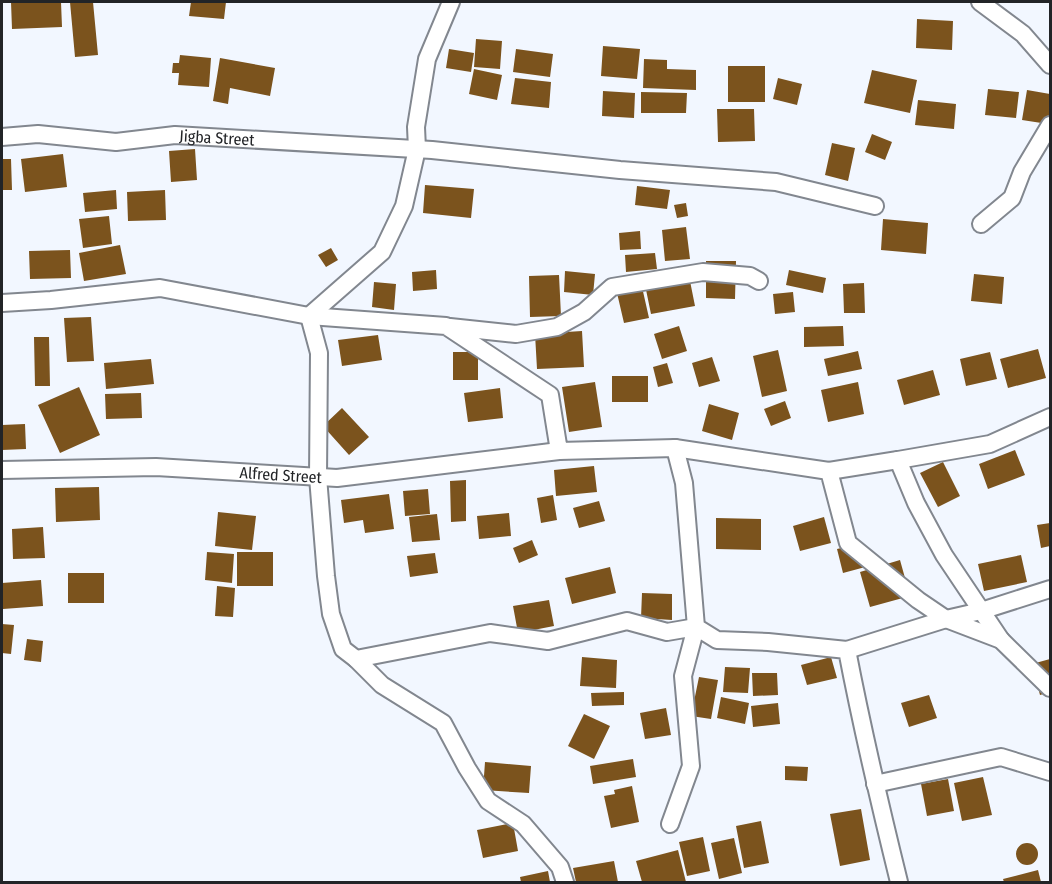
<svg xmlns="http://www.w3.org/2000/svg" width="1052" height="884" font-family="'Fira Sans Condensed',sans-serif">
	<style>
		.building { fill: #7b531d }
		.lines { fill: none; stroke-linecap: round; stroke-linejoin: round }
		.minor-casing { stroke: #82878f; stroke-width: 20 }
		.minor { stroke: #fff; stroke-width: 16 }
		.labels { text-anchor: middle; dominant-baseline: central; stroke-width: 6; stroke-linejoin: round; paint-order: stroke }
		.street-label { font-size: 16px; fill: #222427; stroke: #fff }
	</style>
	<rect width="100%" height="100%" fill="#f2f7ff"/>
	<path class="building" d="M11,2h50l1,25 -50,2z
		M70,2h23l5,53 -23,2z
		M191,2h35l-2,17 -35,-3z
		M917,19l36,2 -1,29 -36,-2z
		M476,39l26,2 -2,28 -26,-2z
		M603,46l37,3 -3,30 -36,-3z
		M449,49l25,4 -3,19 -25,-4z
		M516,49l37,5 -3,23 -37,-5z
		M180,55l31,3 -2,29 -31,-2 1,-12h-7l1,-10h6z
		M220,58l55,10 -5,28 -40,-8 -2,16 -15,-3z
		M644,59l23,1v9l29,1v20l-53,-2z
		M728,66h37v36h-37z
		M474,69l28,6 -5,25 -28,-6z
		M872,70l45,10 -7,33 -46,-10z
		M515,78l36,4 -2,26 -38,-4z
		M778,78l24,6 -5,21 -24,-6z
		M988,89l31,3 -3,26 -31,-3z
		M1027,90l23,4v14l-2,16 -26,-4z
		M603,91l32,2 -1,25 -32,-2z
		M641,92l46,1 -1,20h-45z
		M918,100l38,4 -2,25 -39,-4z
		M717,109h37l1,32 -37,1z
		M872,134l20,8 -7,18 -20,-8z
		M832,143l23,5 -7,33 -23,-6z
		M195,149l2,31 -26,2 -2,-31z
		M63,154l4,33 -42,5 -4,-33z
		M2,159h9l1,31h-10z
		M425,185l49,4 -3,29 -48,-5z
		M637,186l33,4 -3,19 -32,-4z
		M116,190l1,19 -32,3 -2,-19z
		M165,190l1,30 -38,1 -1,-29z
		M686,203l2,13 -11,2 -3,-13z
		M109,216l3,28 -29,4 -4,-29z
		M883,219l45,4 -2,31 -45,-4z
		M686,227l4,32 -25,2 -3,-31z
		M640,231l1,18 -21,1 -1,-17z
		M120,245l6,29 -42,7 -5,-28z
		M331,248l7,12 -12,7 -8,-12z
		M70,250l1,28 -41,1 -1,-28z
		M655,253l2,16 -31,3 -1,-17z
		M706,261h30l-1,38 -29,-1z
		M436,270l1,19 -24,2 -1,-19z
		M789,270l37,8 -3,15 -37,-8z
		M565,271l30,3 -2,21 -29,-3z
		M688,271l7,35 -44,8 -7,-34z
		M974,274l30,3 -2,27 -31,-3z
		M559,275l2,41 -31,1 -1,-41z
		M374,282l22,2 -2,26 -22,-3z
		M864,283l1,30h-21l-1,-29z
		M642,287l7,31 -25,5 -7,-30z
		M793,292l2,20 -20,2 -2,-20z
		M91,317l3,44 -27,1 -3,-44z
		M679,326l8,25 -25,8 -8,-25z
		M843,326l1,20 -40,1v-20z
		M582,331l2,36 -47,2 -2,-35z
		M378,335l4,25 -40,6 -4,-26z
		M34,337h15l1,49h-15z
		M1038,349l8,29 -38,10 -8,-29z
		M778,350l9,41 -25,6 -9,-41z
		M858,351l4,18 -34,7 -4,-17z
		M453,352h25v28h-25z
		M990,352l7,27 -31,7 -6,-27z
		M712,357l8,24 -21,6 -7,-24z
		M151,359l3,25 -48,5 -2,-26z
		M667,363l6,20 -15,4 -5,-20z
		M933,370l7,25 -36,10 -7,-25z
		M612,376h36v26h-36z
		M595,382l7,45 -33,5 -7,-45z
		M858,382l6,32 -36,8 -7,-32z
		M79,387l21,48 -40,18 -22,-48z
		M500,388l3,30 -35,4 -4,-29z
		M141,393l1,25 -36,1 -1,-25z
		M785,401l6,17 -20,8 -7,-17z
		M709,404l30,9 -7,27 -30,-9z
		M342,408l27,29 -20,18 -26,-29z
		M25,424l1,25 -24,1v-25z
		M1015,450l10,25 -37,14 -9,-25z
		M943,462l17,34 -22,11 -18,-34z
		M594,466l3,26 -41,4 -2,-26z
		M466,480v41l-15,1 -1,-41z
		M99,487l1,33 -44,2 -1,-34z
		M428,489l2,25 -25,2 -2,-25z
		M389,494l5,35 -29,4 -2,-13 -19,3 -3,-23z
		M553,495l4,25 -16,3 -4,-25z
		M599,501l6,20 -26,7 -6,-20z
		M218,512l38,4 -4,34 -37,-4z
		M509,513l2,23 -32,3 -2,-23z
		M437,514l3,26 -28,2 -3,-25z
		M824,517l7,26 -31,8 -7,-25z
		M716,518l45,1v31l-45,-1z
		M1050,523v23l-9,2 -4,-23z
		M43,527l2,31 -32,1 -1,-30z
		M532,540l6,15 -19,8 -6,-15z
		M863,543l6,23 -26,7 -6,-24z
		M207,552l27,2 -2,29 -27,-3z
		M237,552h36v34h-36z
		M435,553l3,20 -28,4 -3,-21z
		M1021,555l6,27 -43,9 -6,-27z
		M900,560l10,36 -40,11 -10,-35z
		M610,567l6,26 -44,11 -7,-26z
		M68,573h36v30h-36z
		M41,580l2,26 -40,3 -1,-26z
		M217,586l18,2 -2,29 -18,-1z
		M642,593l30,1v26l-31,-2z
		M549,600l5,26 -36,7 -5,-27z
		M2,624l12,1 -3,29 -9,-1z
		M27,639l16,2 -2,21 -17,-2z
		M582,657l35,3 -1,28 -36,-2z
		M831,657l6,21 -30,7 -6,-20z
		M1050,659v33l-10,3 -8,-31z
		M725,667l25,1 -2,25 -25,-1z
		M752,673h25l1,22 -25,1z
		M699,677l19,3 -7,39 -20,-3z
		M624,692v13l-32,1 -1,-13z
		M929,695l8,23 -28,9 -8,-24z
		M721,697l28,6 -4,21 -28,-6z
		M778,703l2,21 -27,3 -2,-21z
		M666,708l5,27 -26,4 -5,-26z
		M584,714l26,12 -16,33 -26,-13z
		M633,759l3,18 -43,7 -3,-18z
		M485,762l46,4 -2,27 -46,-3z
		M785,766l23,1 -1,14 -22,-1z
		M983,777l9,38 -30,6 -8,-38z
		M948,779l6,32 -27,5 -6,-32z
		M632,786l7,36 -28,6 -7,-32 11,-2 -1,-4z
		M861,809l9,51 -30,6 -10,-52z
		M761,821l8,42 -25,5 -8,-42z
		M513,823l5,28 -35,7 -6,-28z
		M703,837l7,34 -23,5 -8,-34z
		M734,838l8,35 -23,6 -8,-36z
		M1016 854a11 11 0 1 1 22 0a11 11 0 1 1-22 0Z
		M678,850l8,32h-44l-6,-21z
		M614,861l4,21h-42l-3,-14z
		M1038,870l3,12h-37l-1,-3z
		M548,871l2,11h-29l-1,-5z"/>
	<g class="lines">
		<g class="minor-casing">
			<g id="minor">
				<path d="M980,2l43,32 27,31"/>
				<path id="s1" d="M2,137l36,-3 78,8 59,-7 257,15 188,20 156,12 99,24"/>
				<path d="M981,224l31,-26 10,-26 28,-47"/>
				<path d="M2,303l49,-3 109,-12 149,28 137,10 104,69 9,56 116,-3 154,23 19,72 70,57 28,19 55,21 49,48"/>
				<path d="M309,316l10,37 -1,124 8,99 5,38 12,35 13,10 134,-26 58,8 79,-20 40,11 29,-5 -13,49 8,90 -21,58"/>
				<path d="M309,316l73,-64 22,-46 13,-57 -1,-22 11,-68 24,-57"/>
				<path d="M450,327l66,7 41,-7 27,-15 28,-25 91,-15 47,4 9,5"/>
				<path d="M675,448l9,35 12,144 21,13 51,2 79,8c15,78 33,155 52,232"/>
				<path d="M898,460l92,-16 60,-27"/>
				<path id="s2" d="M2,470l154,-3 181,11 222,-27"/>
				<path d="M829,471l69,-11 18,43 28,52 57,85"/>
				<path d="M847,650l99,-31 35,-8 69,-22"/>
				<path d="M356,659l26,26 61,38 24,45 21,33 35,23 37,43 5,15"/>
				<path d="M875,784l126,-27 49,15"/>
			</g>
		</g>
		<use href="#minor" class="minor"/>
	</g>
	<g class="labels">
		<g class="street-label">
			<text stroke="none"><textPath href="#s1" startOffset="216">Jigba Street</textPath></text>
			<text stroke="none"><textPath href="#s2" startOffset="279">Alfred Street</textPath></text>
		</g>
	</g>
	<rect width="1052" height="884" fill="none" stroke="#222427" stroke-width="6"/>
</svg>
